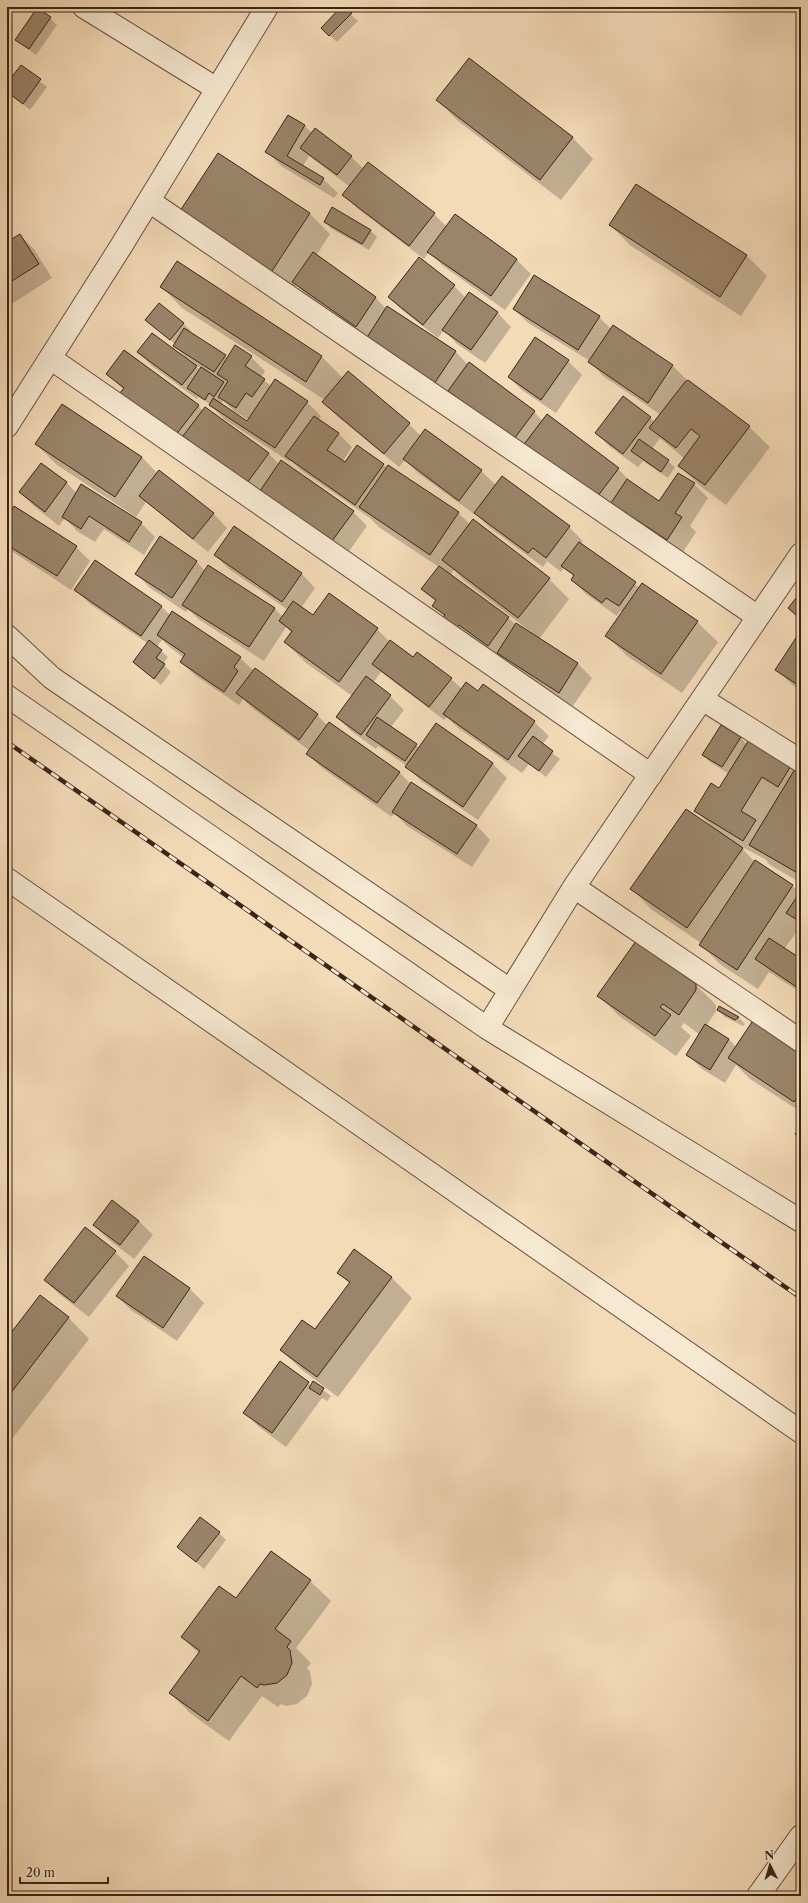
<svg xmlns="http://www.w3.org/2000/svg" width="808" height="1903" font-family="'Libre Caslon Text',serif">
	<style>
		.shadow { fill: #0003; fill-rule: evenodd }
		.building { fill: #9a846a; stroke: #3a2515 }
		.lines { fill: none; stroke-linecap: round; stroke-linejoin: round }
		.minor-casing { stroke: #68523e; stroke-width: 24 }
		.minor { stroke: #f7e8d1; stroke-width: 22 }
		.rail-casing { stroke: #3a2515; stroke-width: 4.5 }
		.rail { stroke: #f7e8d1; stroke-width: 3; stroke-dasharray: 9; stroke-linecap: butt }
	</style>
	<rect width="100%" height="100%" fill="#f3dbb8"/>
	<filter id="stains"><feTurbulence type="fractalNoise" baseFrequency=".005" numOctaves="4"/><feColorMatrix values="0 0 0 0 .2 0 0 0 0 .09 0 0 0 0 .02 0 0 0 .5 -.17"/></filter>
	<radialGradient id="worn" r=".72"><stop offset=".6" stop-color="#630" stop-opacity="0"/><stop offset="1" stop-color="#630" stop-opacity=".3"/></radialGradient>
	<path class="shadow" d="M343,7l15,14 -21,21 -15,-14z
		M50,18l7,7 -21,30 -20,-15z
		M470,60l103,78 20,21 -32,41 -103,-79 -20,-21z
		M21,66l26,21 -17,23 -22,-18 -1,1v-20l5,5z
		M288,116l17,10 7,7 39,24 13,12 70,45 13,13 8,-11 62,44 14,14 -26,36 -62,-44 -14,-14 -5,7 -66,-50 -14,-14 6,-8 -41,-31 -6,10 20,13 15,14 -4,5 -53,-32 -14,-15z
		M637,185l110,71 20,20 -26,40 -110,-70 -21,-21z
		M310,214l20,20 -14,22 60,42 10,11 69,42 13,14 66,47 9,9 75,48 16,16 25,17 35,-18 14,14 -18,28 6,6 -14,22 -219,-149 -12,-12 -2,4 -141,-101 -12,-11 -5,9 -72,-47z
		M325,222l45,8 7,7 -8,13 -37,-21z
		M19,235l15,14 18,29 -45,29v-64z
		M178,263l144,94 21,21 66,46 12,12 60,35 15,14 73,42 14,14 -2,3 59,44 57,34 21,20 -36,51 -55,-37 -20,-20 16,-23 -3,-2 -3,5 -31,-22 -14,-14 2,-3 -10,-10 -3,5 -14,-11 -4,6 -54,-40 -14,-14 -1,1 -56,-41 -13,-13 -6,7 -62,-51 -14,-14 2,-2 -143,-92 -20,-21z
		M454,286l12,12 31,14 14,15 -26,36 -28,-19 -13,-14 -6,8 -35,-27 -14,-14z
		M159,304l25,20 7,7 -2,2 39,25 23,-1 14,14 -4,7 10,8 36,16 14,14 -2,4 19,13 14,14 -10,15 41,3 75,48 12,11 79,55 20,20 -30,40 39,25 14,14 -19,28 -60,-39 -9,-9 -2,2 -28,-22 -11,15 -18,-36 -11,-11 2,-4 -13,-13 16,-22 -59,-39 -10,-10 -69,-48 -10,-9 -1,1 -66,-43 -14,-15 -12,-7 -1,2 -45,-33 -14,-14 48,6 -12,-13 1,-1 -21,-17zM194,364l7,4 -1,2zM223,400l11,11 15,9 -2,2 -26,-17zM454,570l10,10 67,52 -1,1 -14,-8 -8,-7 -58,-43z
		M514,309l85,8 12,12 2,-3 60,40 14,14 -3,4 4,-3 61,46 21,20 -44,58 -26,-19 -20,-20 5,-7 -25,-21 -8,11 23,18 -7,11 -25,-17 -5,6 -28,-20 -14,-14 27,-36 32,25 6,-7 -58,-39 -13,-15 -62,-38z
		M568,361l14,14 -26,38 -33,-22 -14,-14z
		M107,374l91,31 5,6 2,-3 64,46 10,10 74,48 14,14 -20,28 -157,-105z
		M36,444l106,13 16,17 55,39 14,15 -19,24 -62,-50 -10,15 -79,-52z
		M41,464l26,19 9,10 65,30 14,14 -11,18 -40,-26 -9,13 -18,-11 -12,-13 -6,8 -25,-20 -14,-14z
		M7,520l69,27 14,14 -19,29 -64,-42z
		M160,537l37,25 8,9 3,-4 67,42 8,8 5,-7 -59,-41 -14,-14 86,18 14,15 -14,20 12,9 17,-22 47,34 13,13 23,16 38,21 11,10 17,3 4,-6 51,36 15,14 -7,9 18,14 -14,18 -17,-13 -7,9 -64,-45 -11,-11 -3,3 -63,-48 -8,11 17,13 14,14 -13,17 29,21 16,-23 57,39 14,14 -29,42 -57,-39 -14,-15 -29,-20 -2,3 -25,-18 -14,-14 15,-21 -46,-33 -21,-21 7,-9 -6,-6 -22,34 -66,-42 -10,-10 -2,3 -36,-24 -14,-15z
		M96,561l66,46 9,9 69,42 14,13 1,-2 62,46 11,11 71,46 12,12 65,41 14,15 -18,27 -65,-41 -13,-13 -2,4 -70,-49 -14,-14 2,-3 -59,-44 -8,-8 -4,6 -43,-29 -15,-14 3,-4 -12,-9 -10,-9 -5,7 11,10 -5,7 8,8 -10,13 -20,-17 6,-25 -57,-39 -14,-14z
		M801,632v61l-25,-24z
		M721,726l20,12 6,7 45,20 9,9v109l-31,-18 -5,-6 -25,-13 15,16 46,30v34l-17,23 17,10v34l-32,-21 -11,17 -37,-24 -21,-21 1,-1 -49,-33 -20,-21 79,-63 -16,-16 24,-20 10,-16 -19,-12 -7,-7z
		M695,984l21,21v6l-10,15 23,13 7,8 65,4v61l-51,-33 -14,-14 -11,18 -23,-14 -14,-14 12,-20 -16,-12 -3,4 10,9 -15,20 -57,-40 -20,-20z
		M719,1007l19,10 7,7 -2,2 -18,-9 -7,-7z
		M139,1221l14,14 -19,24 -26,-20 -14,-14z
		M115,1252l14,14 -40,51 -30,-23 -14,-14z
		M144,1257l46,32 14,14 -27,38 -46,-31 -14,-14z
		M338,1272l53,5 21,21 -74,99 -36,-27 -21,-20 34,-19 35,-47z
		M40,1296l29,22 20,21 -77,100 -5,-3v-97z
		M308,1383l4,3 2,-3 17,13 -4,5 -5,-3 -36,49 -27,-20 -14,-14z
		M219,1533l7,7 -22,29 -26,-22z
		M310,1581l21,20 -35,47 15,15 -4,5 3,4 2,12 -5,12 -10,8 -11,2 -5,-2 -3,3 -16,-11 -33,45 -38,-27 -21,-21 29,-39 -17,-17 54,-37z"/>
	<path class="building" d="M341,7h4l7,6 -23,23 -8,-8z
		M37,8l14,9 -22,32 -14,-9z
		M469,58l104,79 -33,43 -104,-80z
		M21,65l20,14 -18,25 -16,-12v-9z
		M288,115l17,10 -18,31 37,22 -4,7 -55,-33z
		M315,128l37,28 -15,19 -37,-27z
		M218,153l92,60 -40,61 -92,-60z
		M368,162l67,51 -26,33 -67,-51z
		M636,184l111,71 -27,42 -111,-72z
		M332,207l39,23 -9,14 -38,-22z
		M455,214l62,45 -26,37 -64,-44z
		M20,234l19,30 -32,20v-42z
		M313,252l63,45 -20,30 -64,-45z
		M419,257l36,28 -32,40 -35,-28z
		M177,261l145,95 -16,26 -146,-95z
		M534,275l66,41 -22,34 -65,-41z
		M469,292l29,20 -27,38 -29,-20z
		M159,303l25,20 -14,17 -25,-20z
		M387,306l69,45 -22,33 -68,-45z
		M613,325l60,40 -25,38 -60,-41z
		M184,328l42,27 -12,17 -41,-26z
		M152,333l45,33 -15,19 -45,-33z
		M535,337l34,23 -28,40 -33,-23z
		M235,345l17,11 -7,10 20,13 -13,18 -6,-4 -10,15 -18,-11 10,-16 -11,-7z
		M124,350l75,55 -24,31 -56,-42 5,-6 -18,-14z
		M469,362l66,49 -21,28 -66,-48z
		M201,367l23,15 -10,15 -5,-4 -4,7 -18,-12z
		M348,371l62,52 -26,31 -62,-52z
		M275,379l33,22 -33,47 -66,-43 4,-7 34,23z
		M688,380l62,46 -45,59 -27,-19 22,-30 -9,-7 -15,19 -27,-20 36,-46z
		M623,396l28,21 -28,37 -28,-21z
		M62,404l80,53 -27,40 -80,-53z
		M205,407l64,46 -22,30 -64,-47z
		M547,414l72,54 -28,37 -72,-54z
		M314,416l25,17 -12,17 18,12 12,-17 27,19 -29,41 -70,-49z
		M425,429l57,41 -23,31 -56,-42z
		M639,439l30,21 -8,12 -30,-21z
		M281,460l73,51 -22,30 -72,-50z
		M41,463l26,19 -22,30 -26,-20z
		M388,465l71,47 -29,43 -71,-48z
		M159,470l55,43 -21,26 -54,-43z
		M678,473l17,10 -20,30 7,4 -15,23 -56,-37 16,-24 32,22z
		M502,476l68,50 -24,32 -13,-10 -5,5 -54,-40z
		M81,484l61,38 -13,20 -40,-26 -8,13 -19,-12z
		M14,506l63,40 -20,30 -50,-31v-27z
		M473,519l77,59 -32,40 -76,-58z
		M234,526l68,47 -20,29 -68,-47z
		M160,536l37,25 -25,37 -37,-24z
		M579,542l57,40 -17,24 -13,-8 -4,5 -31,-23 3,-5 -13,-9z
		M95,560l67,46 -21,30 -67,-46z
		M208,565l67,43 -26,39 -67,-42z
		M439,566l70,51 -21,29 -29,-21 -11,14 -13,-10 10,-14 -13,-9 4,-6 -15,-11z
		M642,583l56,38 -37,53 -56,-38z
		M801,592v22l-3,3 -10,-9z
		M329,593l49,35 -39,54 -55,-40 8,-11 -13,-10 14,-20 20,14z
		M172,611l69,46 -7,10 4,4 -14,21 -44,-30 5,-8 -28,-19z
		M516,623l62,40 -19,30 -62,-40z
		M801,630v57l-26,-17z
		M149,640l13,10 -6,8 9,6 -11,15 -21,-17z
		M390,640l23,17 4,-5 35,26 -23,29 -57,-43z
		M255,668l63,46 -19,26 -63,-47z
		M366,676l25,19 -30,40 -25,-18z
		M466,682l12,9 5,-7 52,37 -27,39 -65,-46z
		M377,717l40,27 -12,17 -39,-26z
		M329,722l71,50 -23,31 -71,-49z
		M436,723l57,40 -30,44 -58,-40z
		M721,725l20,12 -19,30 -20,-12z
		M533,736l20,15 -14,20 -21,-15z
		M750,738l42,26 -14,23 -16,-10 -21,34 15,9 -13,21 -49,-30 17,-28 8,5z
		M795,769l6,4v102l-52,-30z
		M411,782l66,43 -20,29 -65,-42z
		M686,809l57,39 -56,80 -57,-39z
		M755,860l38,25 -56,85 -38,-25z
		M801,891v31l-15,-9z
		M769,938l31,20 1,-1v33l-46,-31z
		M636,941l60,43v6l-17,25 -16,-11 -3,3 11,8 -16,21 -58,-40z
		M719,1006l20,11 -4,3 -18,-10z
		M754,1019l47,31v42l-7,10 -66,-44z
		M705,1024l24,15 -19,31 -24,-15z
		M801,1126v13l-6,-5z
		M112,1200l27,21 -19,24 -27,-20z
		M85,1227l31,24 -42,52 -30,-23z
		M354,1249l38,28 -75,100 -37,-27 22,-30 13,9 35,-47 -13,-9z
		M144,1256l46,32 -27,40 -47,-32z
		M40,1295l29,22 -62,81v-60z
		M280,1361l29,21 -37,51 -29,-20z
		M313,1381l11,7 -4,7 -11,-7z
		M200,1517l20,15 -24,30 -19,-15z
		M271,1551l40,29 -36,49 16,12 -4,6 3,3 2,13 -5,12 -10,8 -13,2 -4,-1 -3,4 -16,-12 -33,45 -39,-28 31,-42 -19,-14 38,-51 17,12z"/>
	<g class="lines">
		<g class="minor-casing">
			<path id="minor" d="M84,7l133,82
				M149,201l609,416
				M50,358l601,417
				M7,426l113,-178 147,-241
				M7,636l45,42 458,312
				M7,696l480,332 314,193
				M702,699l99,62
				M7,879c264,185 531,367 794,553
				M574,887l227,154
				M487,1028l87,-141 227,-333
				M758,1896l43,-60"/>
		</g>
		<use href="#minor" class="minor"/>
		<g class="rail-casing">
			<path id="rail" d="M7,742l794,556"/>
		</g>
		<use href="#rail" class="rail"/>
	</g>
	<rect width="808" height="1903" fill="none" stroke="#f3dbb8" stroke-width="24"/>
	<rect x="8" y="8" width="792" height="1887" fill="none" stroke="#3a2515" stroke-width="2"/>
	<rect x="12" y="12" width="784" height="1879" fill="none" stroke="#3a2515"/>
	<g transform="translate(770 1865) rotate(355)" stroke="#f7e8d1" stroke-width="3" paint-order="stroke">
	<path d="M0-3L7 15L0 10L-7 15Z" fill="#3a2515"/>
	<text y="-6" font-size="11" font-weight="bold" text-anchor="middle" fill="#3a2515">N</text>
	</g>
	<path d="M20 1877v6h88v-6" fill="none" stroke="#3a2515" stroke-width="2"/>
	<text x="26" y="1877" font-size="12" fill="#3a2515" stroke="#f7e8d1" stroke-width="3" paint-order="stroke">20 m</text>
	<rect width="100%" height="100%" filter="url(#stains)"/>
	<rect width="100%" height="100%" fill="url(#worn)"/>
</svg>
